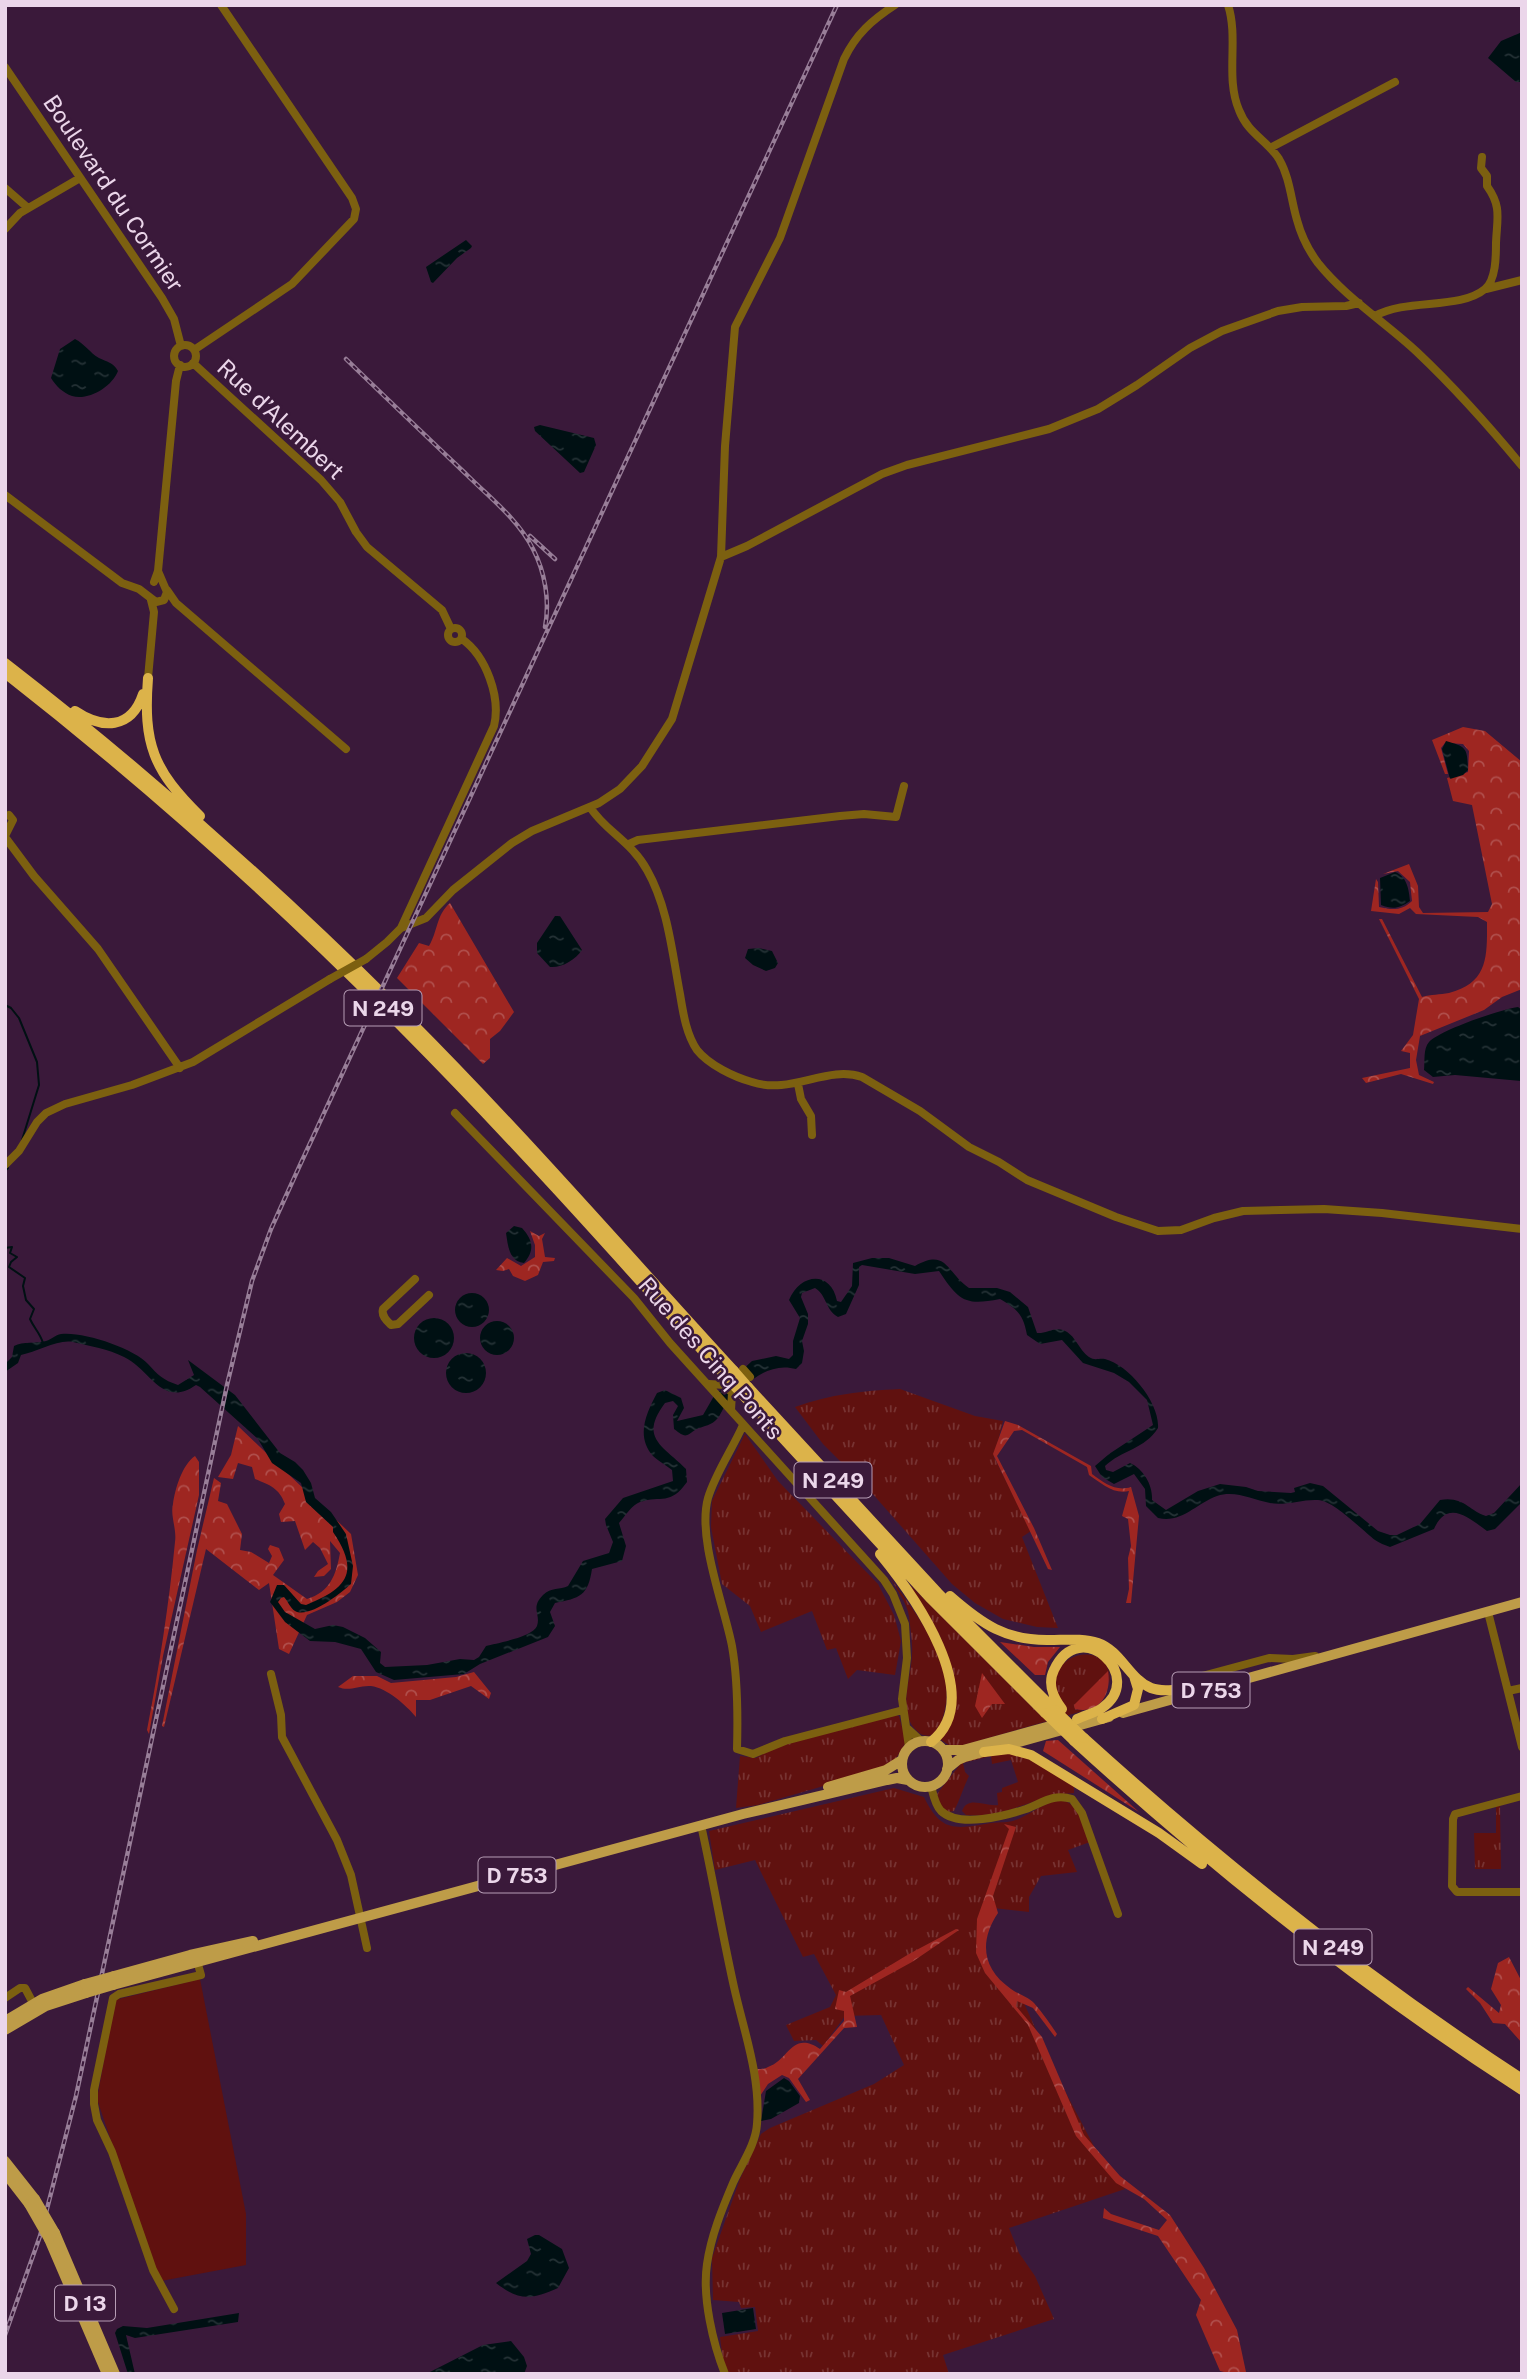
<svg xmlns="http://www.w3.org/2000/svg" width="1527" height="2379" font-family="'Public Sans',sans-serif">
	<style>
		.grass { fill: url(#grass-tufts) }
		.forest { fill: url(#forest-crowns) }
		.pitch { fill: #60110f }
		.water { fill: url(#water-ripples) }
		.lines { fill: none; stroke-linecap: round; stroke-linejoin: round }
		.stream { stroke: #001013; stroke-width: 2 }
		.minor { stroke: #7c6010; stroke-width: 8 }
		.major { stroke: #be9c48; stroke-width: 10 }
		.highway { stroke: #dcb34a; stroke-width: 10 }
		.rail-casing { stroke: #987e98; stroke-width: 4.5 }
		.rail { stroke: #3a193a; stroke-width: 2; stroke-dasharray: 5; stroke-linecap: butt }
		.minor-bridge { stroke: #7c6010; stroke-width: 8 }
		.major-bridge { stroke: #be9c48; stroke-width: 10 }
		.highway-bridge { stroke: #dcb34a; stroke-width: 10 }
		.labels { text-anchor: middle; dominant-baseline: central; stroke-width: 5; stroke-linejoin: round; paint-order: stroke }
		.shield { fill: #3a193a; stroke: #b69db5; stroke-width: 2 }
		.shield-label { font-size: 21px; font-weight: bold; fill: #ebd6ea }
		.street-label { font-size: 23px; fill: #ebd6ea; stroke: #3a193a }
	</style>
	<defs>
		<pattern id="grass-tufts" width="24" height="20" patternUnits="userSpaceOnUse" patternTransform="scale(1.75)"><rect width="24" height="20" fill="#60110f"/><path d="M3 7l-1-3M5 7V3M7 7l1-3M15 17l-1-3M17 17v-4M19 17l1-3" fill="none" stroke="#773332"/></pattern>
		<pattern id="forest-crowns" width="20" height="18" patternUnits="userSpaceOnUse" patternTransform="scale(1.75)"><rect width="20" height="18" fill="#9e2621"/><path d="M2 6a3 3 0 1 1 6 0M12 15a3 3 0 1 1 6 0" fill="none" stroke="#b04f4c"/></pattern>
		<pattern id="water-ripples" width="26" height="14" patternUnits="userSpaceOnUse" patternTransform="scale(1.75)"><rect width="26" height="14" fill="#001013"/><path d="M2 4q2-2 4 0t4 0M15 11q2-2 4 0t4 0" fill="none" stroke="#253236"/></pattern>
	</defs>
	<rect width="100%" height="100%" fill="#3a193a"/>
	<path class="grass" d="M900,1389l75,27 28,5 -9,36 37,74 -9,6 36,91 -21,-1 -34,-8 -28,-16 -23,-19 -81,-92 -48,-48 -28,-37c37,-13 66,-16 105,-18z
		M745,1434l33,47 100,103 16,31 7,26 -6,34 -38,-5 -9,9 -12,-31 -9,2 -15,-39 -51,21 -11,-26 -28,-22 -11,-57 1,-26z
		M890,1577c27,39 67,86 54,136 -2,6 -3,15 -8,19 -6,6 -14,4 -19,-1 -21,-19 -5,-54 -5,-77 1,-13 -2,-26 -3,-38 -2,-13 -13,-27 -19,-39z
		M910,1585l132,132 23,-9c-3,-6 -8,-14 -9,-21 -5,-37 57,-48 54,-3l-2,-12 -33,37 8,2 -130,37 -13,-9 9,-15 2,-57 -11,-31z
		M893,1715l6,1 7,26 -13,21 -52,18 -83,24 -22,3 4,-52 16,2 14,-8 23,-8z
		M1003,1751l13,1 58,33v8c-39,2 -66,25 -108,22l-4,-4c6,-16 23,-4 36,-6l-1,-12 5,-1v-4l16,-6 -7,-22 -19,4 -1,-8 -28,7 2,9 4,4c-6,12 -9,24 -15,35l-6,1 -7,-6 -4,-12 25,-32z
		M894,1788l30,9c17,36 32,32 67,26 9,-1 19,0 27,-4 14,-5 36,-25 51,-16 12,8 17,26 21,39l-22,8 9,22 -36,4 -12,21v15l-45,-5 -4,43 14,30 29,21 33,73 42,80 27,35 -116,39 10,25 16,23 19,43 -111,36 6,19h-220l-6,-14 -3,-23 38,-6 -3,-24 -14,1 -2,-6 -26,-2 -1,-42 28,-79 21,-45 9,-6 104,-44 30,-19 -23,-50 -36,1 -22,30 -7,-6 -22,1 -8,-16 44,-18 6,-12 -22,-41 -11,3 -48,-97 -40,10 -6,-39z
		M1496,1804h4l1,65h-26l-1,-36h22z"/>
	<path class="forest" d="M1463,727l22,4 37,31v227l-20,8 -18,13 -64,26 -4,24 3,15 15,7 -1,2 -32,-10 -35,9 -4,-5 48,-10v-15l-9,-2 12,-16 6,-36 -40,-80h3l40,78c9,-3 18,-2 27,-4 40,-10 38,-38 38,-71l-9,-5 -62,-3 -6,-6 -11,6 -28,-3 5,-32 2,3 1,25c13,3 23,4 33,-6l-2,-19 -12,-11 -15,3 26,-10 9,22 1,21 4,6 65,-1 4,-8 -20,-99 -19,-4 -6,-23 21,-6 1,-21 -6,-7 -18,-1 -4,5 7,26h-3l-13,-34z
		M450,903l64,109 -14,19 -10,8v19l-7,6 -86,-86 22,-35 10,3c9,-15 7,-31 21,-43z
		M530,1231l9,5 6,-3 -3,6 3,18 10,1 -1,3 -11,1 -5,13 -13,6 -12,-5 -4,-7 -6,2 -7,-1 11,-12 14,8 14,-9v-12z
		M1005,1421l13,4 73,41 1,8c12,9 24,18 39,13l8,29 -8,87h-5l3,-14 -1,-31 3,-12 -3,-27 -6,-3 7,-25c-15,4 -28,-8 -40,-16l-2,-8 -65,-37 -8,1 -17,25 37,72 18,42 -4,-1 -55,-115z
		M238,1426l113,108 7,41 -8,17 -13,10 -30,13 -18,39 -10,-5 -10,-66 -10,7 -53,-41 -42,178 -2,-1 35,-176 17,-72 7,5 -3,18 9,3 15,30 -2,16 11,2 18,11 3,-7 -4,-7 2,-4 9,3 5,12 -11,15 34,24c23,-7 29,-24 33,-46l-10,-12 1,28 -7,7 -10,1 4,-6 10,-7 -8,-16 -7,-6 -8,8 -10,-29 -14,1 -2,-8 6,-10c-6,-16 -15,-19 -30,-25l-3,-12 -14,-4 -5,16 -15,-2 13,-22z
		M195,1456l4,6v33l-36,161 -14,78 -2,-4c12,-62 22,-125 28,-188 2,-13 -5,-26 -2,-38 2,-15 9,-39 22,-48z
		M1000,1642l34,5h26l-12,15 -3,13h-10z
		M1108,1671c4,22 -8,44 -33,38l-1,-4z
		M474,1672l17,21 -2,6 -18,-13 -41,14h-14v17c-10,-12 -29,-29 -45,-31 -13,-1 -21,6 -33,1l15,-11h24l14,7 65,-6z
		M982,1673l23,31h-13l-10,14 -7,-12z
		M1058,1740l81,72 -96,-61 3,-10z
		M1004,1824l12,3 -23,69 5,17c-19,28 -16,56 13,76 7,5 17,8 23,14 9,10 16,21 23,31l-2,3 -22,-29 -16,-7 -1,5 26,31 42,98 36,41 50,39 34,53 33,62 9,42 -14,2 -12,-3 -24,-56 5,-15 -43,-64 -55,-18 1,-10 7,6 48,16 8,-10 -23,-21 -28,-16 -40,-47 -48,-111 -43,-52 -9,-20 1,-34 32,-90z
		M956,1929l3,1 -47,32 -62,34 7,31 -13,1 -46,51 12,21 -4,2 -17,-24 -7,-3 -14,9 -8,12 -3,-27c4,0 8,0 11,-2 21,-7 24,-37 52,-18l24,-28v-10l-9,-2 4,-19 7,2 63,-38z
		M1509,1957l13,25v61l-17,-19 -12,-1 -13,-20 -14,-14 2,-2 31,26 2,-8 -10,-16 7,-26z"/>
	<path class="pitch" d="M200,1979l46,235v51l-85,16 -18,-45 -46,-137 18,-99z"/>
	<path class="water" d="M1522,32v50h-6l-28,-24 13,-17z
		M466,240l6,6 -1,2 -14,10 -24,25 -2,-1 -5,-15z
		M75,339c10,5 15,14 24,19 8,4 14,4 19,13 -6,16 -30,30 -46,25 -9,-3 -16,-10 -21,-18l9,-29z
		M540,425l54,13 2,7 -12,27 -4,1 -45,-42 -1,-4z
		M1446,741c22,6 21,8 22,29l-5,5 -13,4 -8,-30z
		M1395,872c12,4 14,18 15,29 -10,7 -17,9 -29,4l-1,-27z
		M555,916h5l22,34c-7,10 -20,18 -32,17l-13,-14v-10z
		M759,948l13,3 6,12 -3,5 -9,3 -13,-6 -8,-7 3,-9z
		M1518,1007l4,3 -1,71 -66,-6 -22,2 -9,-7c1,-9 -1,-21 5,-28 11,-12 73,-33 89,-35z
		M514,1226l8,2c11,12 13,22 2,35 -15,-2 -16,-17 -18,-30z
		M872,1258h17l26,8c32,-18 31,6 54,22h28l13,4 18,15 9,26c8,1 17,-6 26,-3 12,4 16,20 26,27 6,4 9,1 16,2 24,6 55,44 53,69 -13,21 -36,22 -53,38l1,4 7,2 17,-9c14,6 23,23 22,37l14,10 32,-19 22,-7 26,3 12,4 33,2 4,-1 -1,-4 16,-5 13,3 55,45 12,4h7l23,-11 20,-24c24,-4 29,11 46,16l8,-3 28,-30v19l-27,27 -8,2c-17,-12 -39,-33 -53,-2l-44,18c-5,-2 -11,-4 -15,-7 -12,-9 -42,-40 -57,-40 -15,-1 -33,6 -48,3 -18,-3 -34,-13 -53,-7 -20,7 -36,28 -59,22l-12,-12 -1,-17 -11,-15 -20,10 -12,-7 -7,-11 14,-12 44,-29 -6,-25 -18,-18 -15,-9 -31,-10 -21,-23 -22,4 -13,-9c-4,-21 -9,-25 -27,-36 -35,7 -41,2 -61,-28l-24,3 -53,-9 -3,2v18l-13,29 -8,3c-13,-7 -11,-22 -23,-29l-13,5 -1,4 7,17v10l-6,17 2,10 -2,12 -6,6c-29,-8 -52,16 -70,36 -4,4 -5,10 -9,14 -5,6 -13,7 -20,10 -12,7 -10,10 -23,0l-1,-14 5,-9 -5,-5 -8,2c-26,35 -3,42 21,66l1,13c-17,24 -25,13 -47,20 -8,3 -15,14 -21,21l7,23 -4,15 -30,8c-4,27 -12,29 -37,34l-5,9 5,14 -7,11 -68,27 -16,10 -70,6 -18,-8 -15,-23 -26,-7 -25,-1 -25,-19 -15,-20 7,-17h7l17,19 5,1c40,-16 55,-32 27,-73v-5l-27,-25 -5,-19 -29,-20 -14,-24 -58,-52 -4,-2c-34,24 -46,-16 -72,-28 -16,-8 -34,-11 -51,-15 -15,-3 -36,10 -52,13l-3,8 -13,9v-8l7,-7 2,-11c9,-5 22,-2 32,-5 6,-2 9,-6 15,-7 21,-3 73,14 87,30 10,11 15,16 30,21l16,-10 -6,-15 47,35 45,58 15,9 8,8 8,13 4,15 16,14 15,22 7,32 -2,18c-10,9 -42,35 -56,27 -5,-3 -7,-10 -11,-14l-3,1 -3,4 7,10 30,17 18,-4 10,2 22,11 16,14 -1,11 5,4 42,-2 33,-6 14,1 5,-3 7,-11c11,-3 47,-9 51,-20 4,-12 -7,-18 6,-31 8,-8 17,-5 25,-9l15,-25 26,-8 4,-11 -7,-17 -1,-6 18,-21 50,-17 -1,-11c-6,-5 -14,-9 -19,-14 -18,-20 -6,-44 4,-63l8,-3 16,8 3,10 -7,13 26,-6 11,-19 38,-35 24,-5 13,3 4,-4v-14l7,-23 -11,-18c11,-27 42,-30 48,1l4,1 11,-16 1,-23z
		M455 1310a17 17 0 1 1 34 0a17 17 0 1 1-34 0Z
		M414 1338a20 20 0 1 1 40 0a20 20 0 1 1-40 0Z
		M480 1338a17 17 0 1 1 34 0a17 17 0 1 1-34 0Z
		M446 1373a20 20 0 1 1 40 0a20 20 0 1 1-40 0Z
		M784,2078l5,3 11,15 -1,7 -28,16 -10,2 5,-30z
		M535,2235h4l23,14 7,19 -11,20c-27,12 -39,13 -62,-5l31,-22 4,-7 -4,-15z
		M753,2308l3,21 -31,5 -3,-21z
		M239,2313l-1,9 -103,16 -9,-3 9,39h-7l-13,-41 2,-4 6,-3 24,2z
		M511,2341l13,16 3,9 -3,8h-98l57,-29z"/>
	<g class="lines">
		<path class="stream" d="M5,1005l6,3 8,10 18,44 2,23 -17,55
			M5,1171l3,-3
			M5,1248l7,-1 -2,6 7,4 -6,5 -2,5 16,11 -2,8 3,14 8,9 -4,10c4,9 10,14 13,24"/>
		<path class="minor" d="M1228,5c11,34 -3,72 11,105 9,24 28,30 40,49 11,19 12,41 18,61 4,15 12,31 21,43 28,35 67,59 99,89 38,36 72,74 105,114
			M5,67l157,231 12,21 7,27
			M1270,148l125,-66
			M5,188l23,20
			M5,229l15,-16 60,-35
			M1486,289l36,-9
			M1375,316c32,-18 85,-6 110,-27 11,-9 11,-33 11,-46 1,-25 6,-36 -9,-57v-10l-6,-8 1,-11
			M174 356a11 11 0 1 1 22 0a11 11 0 1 1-22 0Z
			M194,350l98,-66 62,-65 2,-10 -4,-11 -131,-193
			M193,363l128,117 19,22 16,30 11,15 75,63 9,19
			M5,495l117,88 17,6 17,13 8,-2 3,-8 -9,-21
			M721,557l26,-11 135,-72 25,-9 142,-36 49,-20 39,-24 53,-37 32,-17 56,-20 24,-4 44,-1 13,-3
			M154,582l4,-11 18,-190 4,-16
			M167,590l9,13 170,146
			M448 635a7 7 0 1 1 14 0a7 7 0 1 1-14 0Z
			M148,678l6,-66 -3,-12
			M590,807c14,23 42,35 57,63 21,37 25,82 33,124 3,18 6,40 17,56 12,15 37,27 55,32 39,13 75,-17 110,-5l58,34 49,36 30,15 28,18 89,37 42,14 23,-1 33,-12 29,-7 81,-2 58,4 140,16
			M5,836l8,-16 -4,-5
			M5,837l29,39 64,73 82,119
			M629,844l9,-4 202,-24 24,-2 32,3 8,-31
			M401,928l93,-202c7,-29 -8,-70 -32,-87
			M366,959l21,-17 14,-14 25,-10 27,-28 59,-47 20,-12 67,-28 21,-14 22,-23 30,-47 49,-162 4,-111 10,-119 45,-89 64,-179c12,-25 28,-39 51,-54
			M798,1084l3,15 10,17 1,19
			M455,1113l179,185 36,45 214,237 9,14 12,30 2,34 -5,41 7,48
			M5,1165l14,-14 18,-29 9,-9 19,-9 67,-19 61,-23 137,-83
			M415,1279l-32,30c-2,7 4,12 8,16l7,-1 31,-29
			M743,1369l7,8
			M709,1384l16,1 7,8 -1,17
			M743,1425c-10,23 -28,49 -35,73 -11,40 16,107 24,148 6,34 6,68 5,103l16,5 32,-13 118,-31
			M1488,1612l34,135
			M271,1674l10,41 1,22 55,103 14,35 16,73
			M1176,1683l93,-25 24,1 22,-3
			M1508,1691l14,-3
			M908,1729l13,12
			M931,1786c2,8 4,19 10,25 18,17 64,5 85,-2 16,-6 28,-16 46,-10l10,14 36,101
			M1522,1796l-67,18 -2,5 -1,67 5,6h65
			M701,1825c12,54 21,108 33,162 10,45 27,90 23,137 -1,20 -16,41 -24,59 -11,26 -22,53 -26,81 -5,33 6,80 18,110
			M5,1998l15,-10h5l8,15
			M174,2309l-21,-39 -41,-118 -15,-32 -3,-16v-14l19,-92 6,-4 82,-19 -5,-18"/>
		<path class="major" d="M1123,1713l399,-111
			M902 1764a23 23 0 1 1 46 0a23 23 0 1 1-46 0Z
			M943,1750h20l98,-27
			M947,1769l11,-9 7,-3 144,-40
			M828,1787l58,-17 16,-10
			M114,1976l76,-21 63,-14
			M113,1985l630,-171 144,-34 10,-2 11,2
			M5,2021l37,-22 43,-15
			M5,2030l41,-24 40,-13
			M5,2161l30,38
			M5,2173l24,31
			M55,2233l60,141
			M49,2239l58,135"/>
		<path class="highway" d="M5,663c137,106 267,221 390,343 118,117 227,243 339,365
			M5,673c142,111 276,231 402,359 111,112 215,229 320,346
			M148,678c-5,66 5,92 52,138
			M75,711c27,18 56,19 68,-17
			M748,1387l190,206 117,117
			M742,1394l189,205 114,114
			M880,1554c32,39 108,143 51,188
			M950,1596c32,28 56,45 100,44 15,0 33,-2 48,3 23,8 31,36 53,45 13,5 24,0 37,2
			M1062,1709c-9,-12 -15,-25 -8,-39 26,-56 93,7 48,38 -7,5 -17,7 -25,11
			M1102,1719l32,-14 4,-16 -4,-13
			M1084,1738c138,125 282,239 438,341
			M1074,1741c140,128 288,246 448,349
			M984,1752l25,-3 22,6 128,78 43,31"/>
		<g class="rail-casing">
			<path id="rail" d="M346,359c40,39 80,77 120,115 23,23 52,45 67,75 12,23 17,52 12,78
				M530,536l25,23
				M5,2335l35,-99 36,-140 151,-711 25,-104 19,-52 29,-64 537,-1160"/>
		</g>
		<use href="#rail" class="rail"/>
		<path class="minor-bridge" d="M330,979l36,-20"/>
		<path class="major-bridge" d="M85,1984l29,-8
			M86,1993l27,-8
			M35,2199l20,34
			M29,2204l20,35"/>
		<path class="highway-bridge" d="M734,1371l14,16
			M727,1378l15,16
			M1055,1710l29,28
			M1045,1713l29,28"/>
	</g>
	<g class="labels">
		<g class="shield">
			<rect x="344.5" y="990.5" width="77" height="35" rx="5"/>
			<rect x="794.5" y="1462.5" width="77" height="35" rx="5"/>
			<rect x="1172.5" y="1672.5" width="77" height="35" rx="5"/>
			<rect x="478.5" y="1857.5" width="77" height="35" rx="5"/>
			<rect x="1294.5" y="1929.5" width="77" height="35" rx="5"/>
			<rect x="55" y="2285.5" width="60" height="35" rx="5"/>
		</g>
		<g class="shield-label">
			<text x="383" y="1008">N 249</text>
			<text x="833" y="1480">N 249</text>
			<text x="1211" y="1690">D 753</text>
			<text x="517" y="1875">D 753</text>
			<text x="1333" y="1947">N 249</text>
			<text x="85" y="2303">D 13</text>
		</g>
		<g class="street-label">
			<text transform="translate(114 193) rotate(56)">Boulevard du Cormier</text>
			<text transform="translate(281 419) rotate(43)">Rue d’Alembert</text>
			<text transform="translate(711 1358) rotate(49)">Rue des Cinq Ponts</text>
		</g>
	</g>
	<rect width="1527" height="2379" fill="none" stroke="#ebd6ea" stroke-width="14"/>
</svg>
